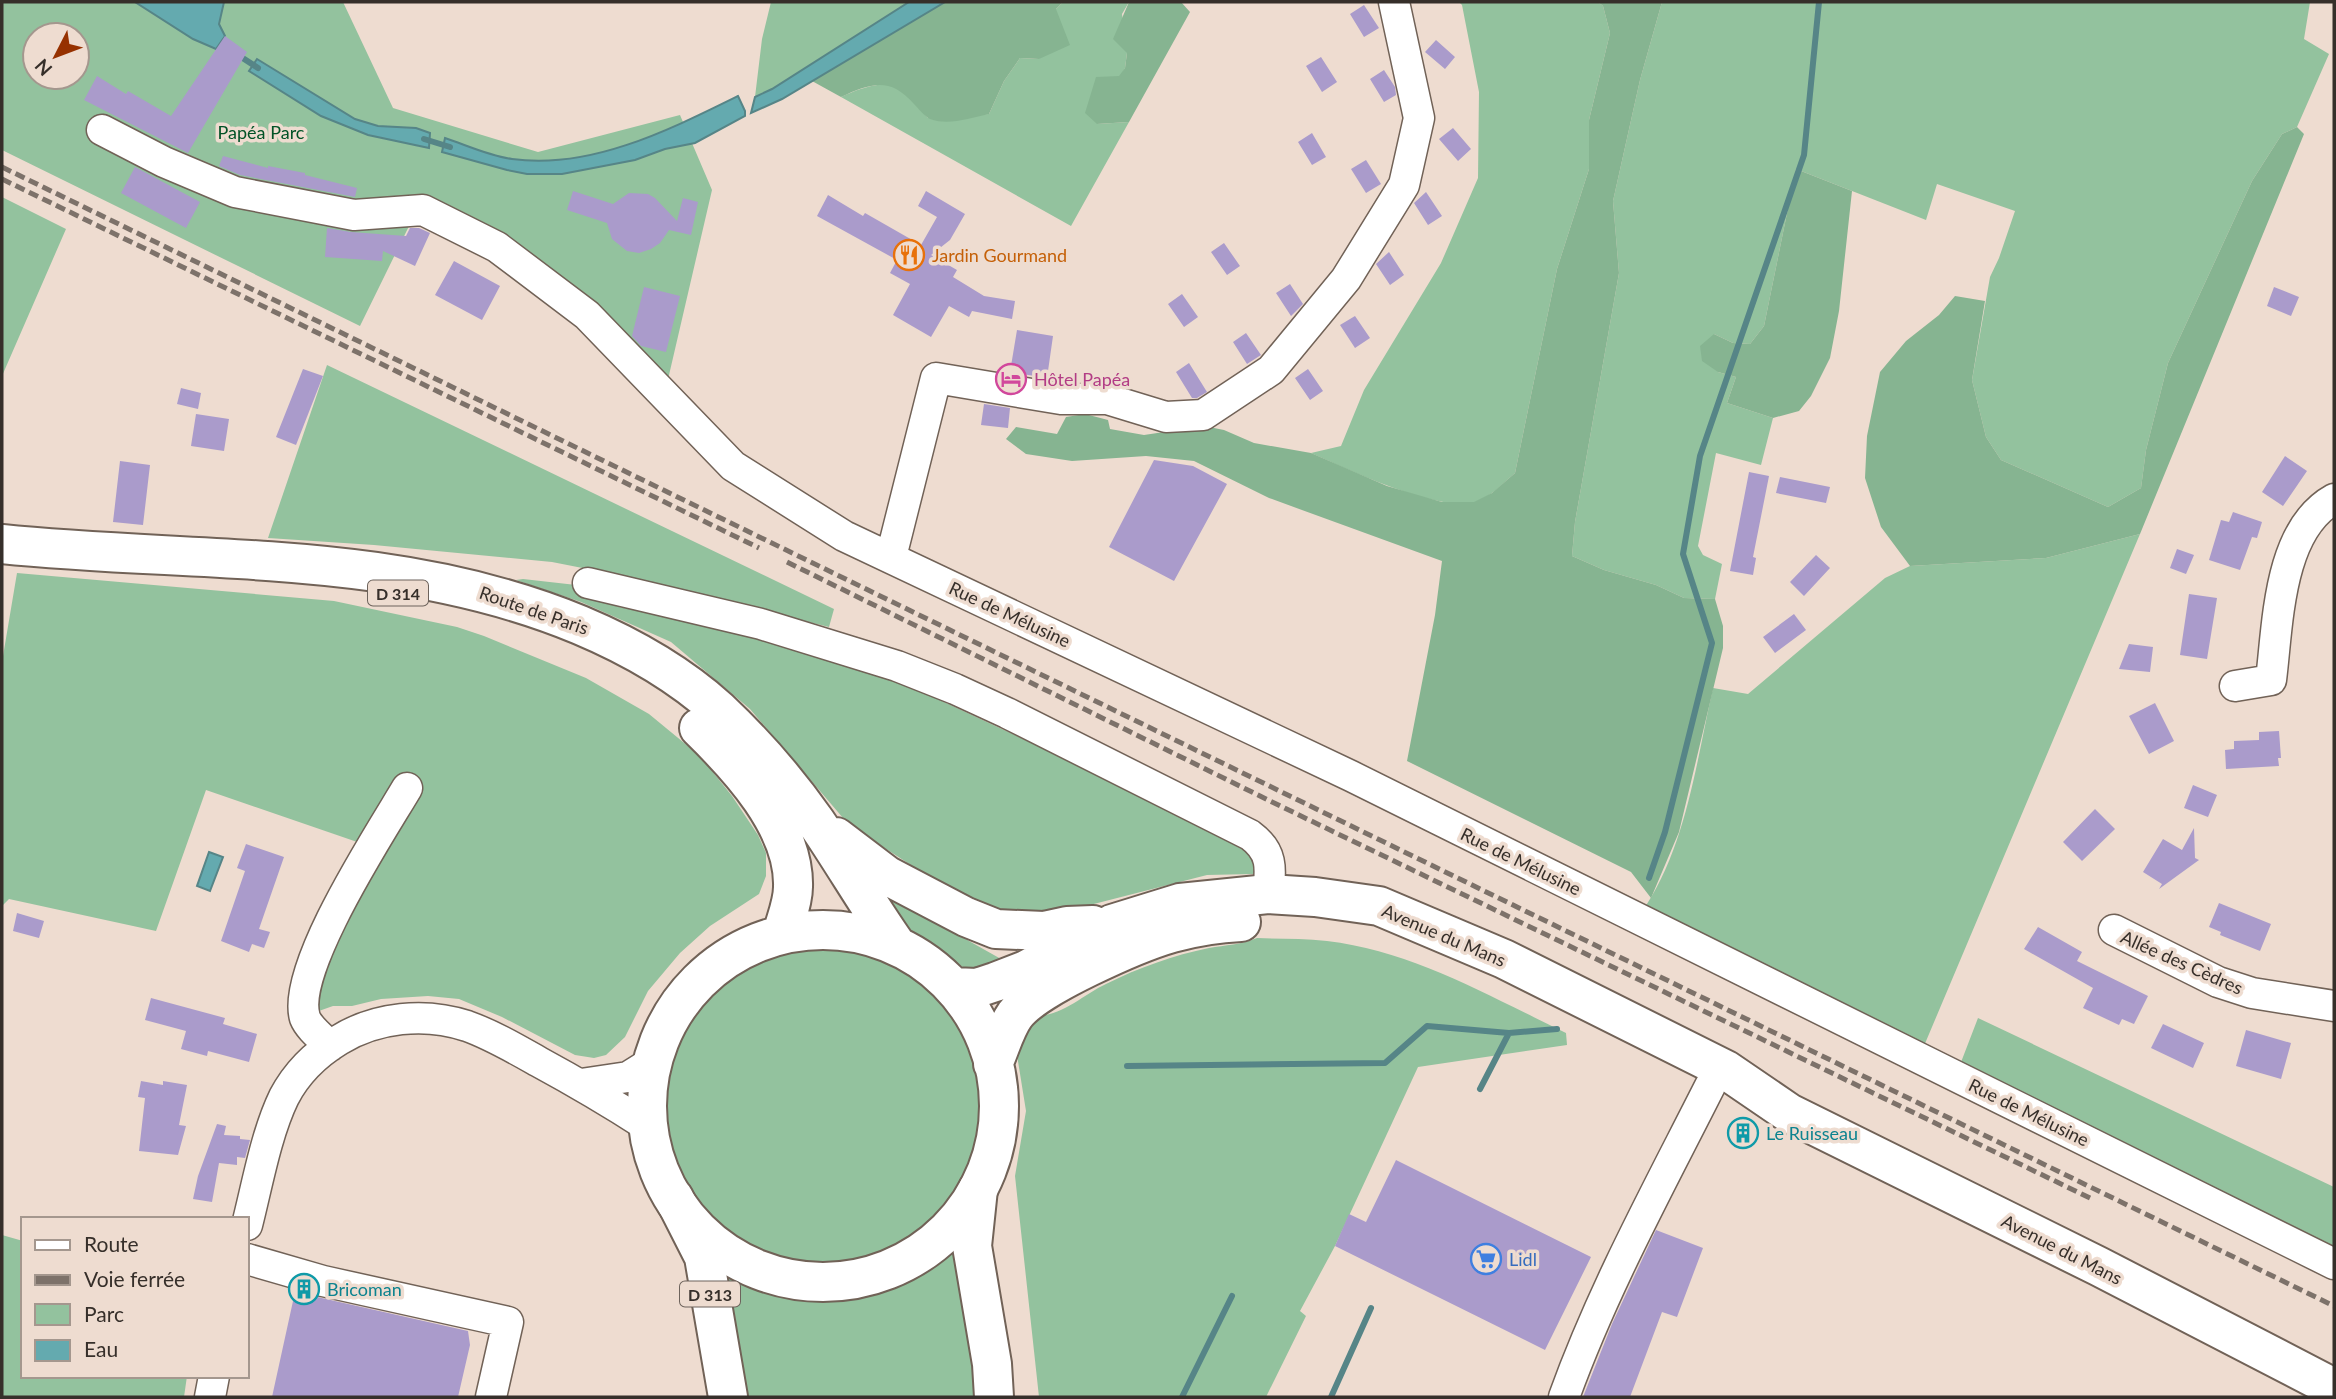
<svg xmlns="http://www.w3.org/2000/svg" width="2336" height="1399" font-family="Lato,sans-serif">
	<style>
		.green { fill: #93c29e; fill-rule: evenodd }
		.forest { fill: #86b491 }
		.water { fill: #64aaaf; stroke: #568587; stroke-width: 2 }
		.lines { fill: none; stroke-linecap: round; stroke-linejoin: round }
		.stream { stroke: #568587; stroke-width: 6 }
		.building { fill: #aa9bcb }
		.minor-casing { stroke: #716257; stroke-width: 33 }
		.major-casing { stroke: #716257; stroke-width: 42 }
		.highway-casing { stroke: #716257; stroke-width: 42 }
		.minor { stroke: #fff; stroke-width: 30 }
		.major { stroke: #fff; stroke-width: 38 }
		.highway { stroke: #fff; stroke-width: 38 }
		.rail { stroke: #7d726a; stroke-width: 5; stroke-dasharray: 10 5; stroke-linecap: butt }
		.labels { text-anchor: middle; dominant-baseline: central; stroke-width: 7; stroke-linejoin: round; paint-order: stroke }
		.shield { fill: #eedcd0; stroke: #6d635c; stroke-width: 2 }
		.shield-label { font-size: 16px; font-weight: bold; fill: #362f2a }
		.park-label { font-size: 18px; fill: #015226; stroke: #eedcd0 }
		.food-label { font-size: 18px; fill: #c56008; stroke: #eedcd0; text-anchor: start }
		.hotel-label { font-size: 18px; fill: #b23c85; stroke: #eedcd0; text-anchor: start }
		.street-label { font-size: 18px; fill: #362f2a; stroke: #eedcd0 }
		.culture-label { font-size: 18px; fill: #0d838f; stroke: #eedcd0; text-anchor: start }
		.shop-label { font-size: 18px; fill: #366cbe; stroke: #eedcd0; text-anchor: start }
	</style>
	<rect width="100%" height="100%" fill="#eedcd0"/>
	<path class="green" d="M2,2h341l50,106 145,44 142,-37 32,75 -46,198 -214,-177 -41,11 -51,104 -358,-176zM35,35h42v42h-42z
		M771,2h138l-137,87 -17,8 7,-58z
		M1063,2h66l-7,12 5,39 -2,15 -28,56 32,-2 -58,104 -230,-129c18,-8 41,-18 60,-8 10,5 19,21 27,29l61,-4 15,-33 16,-23 19,1 17,-50z
		M1459,2h139l5,4 7,27 -21,87v49l-32,100 -42,204c-12,10 -24,24 -39,29 -37,11 -129,-33 -165,-49l30,-7 23,-56 77,-127 37,-85 1,-86 -17,-87z
		M1662,2h648l-6,37 25,15 -32,73 -15,7 -30,47 -84,182 -22,87 -5,38 -33,19 -107,-47 -15,-23 -14,-57 18,-103 9,-19 16,-47 -78,-27 -11,36 -130,-51 -32,157 -14,18 -17,-1 -19,-9 4,38 18,5 -9,26 46,15 -12,47 -45,-12 -18,93 5,9 19,9 -7,35 -31,-1 -28,-13 -52,-15 -32,-14 3,-34 44,-249 -6,-72 27,-121z
		M2,197l64,32 -64,147z
		M327,365l507,244 -5,18 -211,-52 -66,-13 -178,-17 -106,-7z
		M2140,534l-219,519 -280,-140c45,-64 55,-150 72,-225l35,6 137,-116 25,-12 136,-8z
		M17,573l317,28 123,26 27,9 102,42 63,36 51,42 32,40 26,39 8,18v23l-7,18 -49,32 -30,27 -32,38 -23,46 -19,18 -12,3 -19,-3 -73,-38 -43,-18 -31,-3 -47,3 -29,7h-19l-17,6 -2,-4 49,-164 -157,-54 -50,141 -147,-32 -7,7v-244z
		M523,579l62,7 8,12 26,9 130,27 135,40 259,121 101,52 16,14 -7,13 -46,1 -164,42 -53,-7 -59,-32 -82,-53 -99,-116 -79,-67 -90,-40 -65,-22z
		M880,891l121,68 9,6 -38,6 -16,-7 -25,-20 -35,-20z
		M1257,938c23,1 47,0 70,3 85,10 162,55 239,92l1,12 -149,22 -83,179 -35,65 6,5 -40,81h-227l-24,-221 11,-65 -9,-56 4,-14 17,-26c23,2 46,-21 68,-31 32,-16 68,-29 103,-36 16,-3 32,-3 48,-10z
		M662 1104a163 163 0 1 1 326 0a163 163 0 1 1-326 0Z
		M1978,1018l356,169v65l-376,-182z
		M2,1235l21,6v135h164l-3,21h-182z
		M956,1242l27,155h-248l-19,-138c56,37 97,44 162,27 15,-3 33,-8 46,-16 12,-8 21,-20 32,-28z"/>
	<path class="forest" d="M945,2h118l-7,7 14,36 -31,14 -19,-1 -16,23 -15,33c-20,4 -40,12 -59,5 -6,-3 -11,-10 -16,-15 -24,-27 -42,-21 -73,-7l-29,-16z
		M1129,2h52l9,10 -61,110 -32,2 -12,-11 11,-36 23,-1 6,-8 2,-15 -14,-14z
		M1598,2h64l-22,78 -27,121 6,72 -44,249 -3,34 32,14 52,15 28,13 31,1 8,27v22l-44,184 -28,66 -20,-26 -224,-111 28,-146 7,-54 -173,-63 -75,-37 -48,-5 -74,5 -46,-7 -20,-15 10,-12 41,7 9,-17 19,-3 23,6 2,9 34,6 60,-9 20,4 30,13 57,10 76,33 55,16h32l18,-9 23,-20 42,-204 32,-100v-49l21,-87 -7,-27z
		M2297,127l7,7 -164,400 -94,24 -136,8 -29,-39 -16,-49 2,-42 13,-64 26,-31 33,-26 16,-19 30,5 -13,79 14,57 15,23 107,47 33,-19 5,-38 22,-87 84,-182 30,-47z
		M1796,169l56,22 -13,120 -9,47 -19,38 -12,15 -26,7 -46,-15 9,-26 -18,-5 -16,-11 -2,-15 14,-12 19,9 17,1 14,-18z"/>
	<path class="water" d="M135,2h89l-5,22 6,12 -9,13 -23,-10z
		M909,2h36l-163,97 -31,14 4,-16 17,-8z
		M257,59l98,60 23,7 38,2 14,5 -1,15 -61,-13 -47,-19 -72,-45z
		M738,96l7,15v5l-50,27 -30,6 -30,11 -73,14h-35l-20,-4 -65,-18 3,-14c21,7 44,18 67,21 78,11 157,-29 226,-63z
		M209,852l14,5 -13,34 -13,-5z"/>
	<g class="lines">
		<path class="stream" d="M238,55l20,13
			M424,139l26,8
			M1649,878l16,-46 47,-189 -29,-89 17,-98 104,-301 15,-153
			M1127,1066l258,-3 42,-37 82,7
			M1480,1089l29,-56 48,-4
			M1182,1397l50,-101
			M1331,1397l40,-89"/>
	</g>
	<path class="building" d="M1364,5l15,23 -15,9 -14,-23z
		M225,36l22,16 -59,101 -104,-53 13,-24 29,18 2,-3 43,25z
		M1436,40l19,17 -10,12 -20,-17z
		M1321,57l16,25 -15,10 -16,-26z
		M1384,70l11,17 1,8 -12,7 -14,-23z
		M1453,128l18,21 -13,12 -19,-22z
		M1312,133l14,24 -14,8 -14,-23z
		M223,156l45,12v-2l37,7v2l52,13 -2,9 -115,-22 -21,-9z
		M1366,160l15,24 -15,9 -15,-24z
		M135,167l65,35 -14,26 -65,-35z
		M573,191l40,13 16,-11 19,1 7,4 22,23 6,-23 15,4 -7,33 -22,-5 -9,13 -9,6 -12,4 -12,-2 -15,-12 -5,-16 -40,-13z
		M926,191l39,23 -15,26 -19,15 26,15 -4,7 31,19 31,5 -3,18 -40,-8 -3,6 -20,-11 -18,31 -38,-22 17,-31 -20,-11 7,-13 -80,-44 11,-21 35,21 2,-3 56,32 16,-28 -19,-11z
		M1426,192l16,24 -14,9 -14,-22z
		M327,228l24,4 55,4 4,-8h9l11,5 -15,33 -32,-15 -1,10 -57,-4z
		M1224,243l16,23 -13,9 -16,-23z
		M1389,252l15,23 -14,10 -14,-21z
		M454,261l46,25 -18,34 -47,-25z
		M1290,284l13,20 -12,12 -15,-23z
		M644,287l36,9 -14,56 -25,-6 -9,-10z
		M2274,287l25,10 -8,19 -24,-10z
		M1182,294l16,23 -14,10 -16,-23z
		M1355,316l15,22 -15,10 -15,-23z
		M1017,330l36,6 -6,42 -37,-6z
		M1246,333l15,22 -14,9 -14,-22z
		M1189,363l18,29 -10,6h-5l-16,-26z
		M303,369l20,7 -27,69 -20,-8z
		M1308,369l15,22 -13,9 -15,-22z
		M181,388l20,5 -3,16 -21,-5z
		M984,404l26,4 -2,20 -27,-3z
		M196,414l33,5 -5,32 -33,-5z
		M2285,456l22,15 -24,35 -21,-14z
		M1154,460l39,6 34,18 -53,97 -65,-34z
		M120,461l30,4 -7,60 -30,-3z
		M1749,472l20,4 -16,81 3,1 -3,17 -23,-4z
		M1780,477l50,10 -4,16 -50,-10z
		M2233,512l29,10 -5,16 -5,-1 -12,33 -31,-10 12,-40 8,2z
		M2177,549l17,6 -8,19 -16,-6z
		M1816,555l14,13 -26,28 -14,-14z
		M2189,594l28,4 -10,61 -27,-4z
		M1794,614l12,16 -31,23 -12,-16z
		M2129,644l24,3 -3,25 -31,-3z
		M2155,703l19,38 -25,13 -20,-38z
		M2279,731l2,27h-3l1,8 -53,3 -1,-19 9,-1v-8l25,-1v-8z
		M2193,785l24,10 -9,22 -24,-9z
		M2095,809l20,20 -33,32 -19,-19z
		M2194,828l1,30 4,2 -40,29 3,-5 -19,-12 20,-33 19,11z
		M246,844l38,13 -25,72 11,3 -6,16 -12,-4 -3,8 -28,-11 24,-70 -8,-3z
		M2219,903l52,21 -11,27 -40,-16 1,-3 -12,-5z
		M17,913l27,8 -5,17 -26,-7z
		M2038,927l44,25 -5,9 71,35 -14,28 -12,-5 -3,6 -36,-17 10,-20 -69,-39z
		M151,998l74,20 -2,6 34,10 -8,28 -41,-11 -1,5 -26,-7 5,-18 -41,-11z
		M2163,1024l41,19 -11,25 -42,-20z
		M2246,1030l45,13 -10,36 -45,-13z
		M141,1081l22,4v-4l24,4 -8,40 7,1 -8,29 -39,-4 6,-53 -7,-1z
		M217,1124l9,2 -2,9 16,1v3l10,1 -5,18 -8,-1v8l-18,-2 -7,39 -19,-3 5,-23z
		M1396,1160l195,97 -46,93 -210,-104 14,-32 17,8z
		M1656,1230l47,18 -26,69 -15,-5 -32,85h-47l29,-73z
		M295,1292l173,39 2,14 -12,52h-186z"/>
	<g class="lines">
		<g class="minor-casing">
			<path id="minor" d="M102,130l62,32 71,30 119,23 69,-5 74,37 90,68 146,151 111,70 507,240 983,488
				M891,557l45,-179 125,21h46l59,18 37,-2 68,-45 75,-91 58,-94 15,-67 -25,-116
				M588,583l173,41 136,42 58,23 52,24 243,122c23,17 21,33 18,59
				M2235,686l36,-6c7,-56 7,-150 63,-181
				M2114,930l104,52 34,11 82,13
				M330,1046c-8,-8 -21,-18 -25,-28 -15,-48 76,-186 102,-230
				M581,1084l47,-7 24,-15
				M247,1225c10,-39 19,-91 37,-128 12,-23 32,-43 55,-57 37,-23 86,-28 128,-14 25,9 49,23 72,36 37,20 74,42 110,65
				M247,1259l76,22 185,41 -17,75
				M210,1397l4,-21
				M1564,1397c39,-108 94,-208 146,-311"/>
		</g>
		<g class="major-casing">
			<path id="major" d="M2,544c195,20 393,4 578,81 50,21 98,48 139,85 35,33 69,72 97,112 28,41 52,83 81,124
				M699,728c40,39 96,99 94,159 0,16 -7,32 -11,47
				M836,837l50,38 80,42 30,12 48,2 23,-5 26,-1
				M647 1106a176 176 0 1 1 352 0a176 176 0 1 1-352 0Z
				M953,987l24,1 18,-6 31,-12 86,-46 68,-21 88,-9 47,3 64,9 125,53 222,111 63,43 309,153 236,122
				M993,1064c7,-15 12,-35 22,-49 21,-28 122,-72 157,-82 22,-6 46,-10 69,-11"/>
		</g>
		<g class="highway-casing">
			<path id="highway" d="M978,1189l-6,57 20,118 2,33
				M674,1198l30,59 24,140"/>
		</g>
		<use href="#minor" class="minor"/>
		<use href="#major" class="major"/>
		<use href="#highway" class="highway"/>
		<path class="rail" d="M2,167l2332,1139
			M2,179l757,369
			M787,562l481,238 824,399"/>
	</g>
	<defs>
		<g id="restaurant-ring" transform="scale(1.575)"><circle r="9.5" fill="#eedcd0" stroke="#e8710a" stroke-width="1.5"/><path d="M-5-6h1v4h1v-4h1v4h1v-4h1v5L-1.5 .5V6h-2V.5L-5-1ZM5-6V6H3V1.5H1.5Q1.5-4 5-6Z" fill="#e8710a"/></g>
		<g id="hotel-ring" transform="scale(1.575)"><circle r="9.5" fill="#eedcd0" stroke="#d1479c" stroke-width="1.5"/><path d="M-6-4.5h1.5V1H6V5H4.5V3h-9V5H-6ZM-4 0a1.8 1.8 0 1 1 3.6 0ZM.5 0V-2.5h3Q6-2.5 6 0Z" fill="#d1479c"/></g>
		<g id="building-ring" transform="scale(1.575)"><circle r="9.5" fill="#eedcd0" stroke="#0f9aa8" stroke-width="1.5"/><path d="M-4-6H4V6H1V3H-1V6H-4ZM-2.5-4.3h1.7v1.8h-1.7ZM.8-4.3h1.7v1.8H.8ZM-2.5-1h1.7V.8h-1.7ZM.8-1h1.7V.8H.8Z" fill="#0f9aa8"/></g>
		<g id="supermarket-ring" transform="scale(1.575)"><circle r="9.5" fill="#eedcd0" stroke="#3f7fe0" stroke-width="1.5"/><path d="M-6-5.5h2.5l.6 2H6L4.5 2H-2.5L-4.4-4H-6ZM-1.5 3.2a1.3 1.3 0 1 0 .1 0ZM3 3.2a1.3 1.3 0 1 0 .1 0Z" fill="#3f7fe0"/></g>
	</defs>
	<g fill-rule="evenodd">
		<use href="#restaurant-ring" x="909" y="255"/>
		<use href="#hotel-ring" x="1011" y="379"/>
		<use href="#building-ring" x="1743" y="1133"/>
		<use href="#supermarket-ring" x="1486" y="1259"/>
		<use href="#building-ring" x="304" y="1289"/>
	</g>
	<g class="labels">
		<g class="shield">
			<rect x="368" y="580.5" width="60" height="25" rx="5"/>
			<rect x="680" y="1281.5" width="60" height="25" rx="5"/>
		</g>
		<g class="shield-label">
			<text x="398" y="593">D 314</text>
			<text x="710" y="1294">D 313</text>
		</g>
		<g class="park-label">
			<text x="261" y="132">Papéa Parc</text>
		</g>
		<g class="food-label">
			<text x="932" y="255">Jardin Gourmand</text>
		</g>
		<g class="hotel-label">
			<text x="1034" y="379">Hôtel Papéa</text>
		</g>
		<g class="street-label">
			<text transform="translate(534 610) rotate(19)">Route de Paris</text>
			<text transform="translate(1010 614) rotate(25)">Rue de Mélusine</text>
			<text transform="translate(1521 861) rotate(26)">Rue de Mélusine</text>
			<text transform="translate(1444 935) rotate(23)">Avenue du Mans</text>
			<text transform="translate(2182 962) rotate(24)">Allée des Cèdres</text>
			<text transform="translate(2029 1112) rotate(26)">Rue de Mélusine</text>
			<text transform="translate(2062 1249) rotate(27)">Avenue du Mans</text>
		</g>
		<g class="culture-label">
			<text x="1766" y="1133">Le Ruisseau</text>
			<text x="327" y="1289">Bricoman</text>
		</g>
		<g class="shop-label">
			<text x="1509" y="1259">Lidl</text>
		</g>
	</g>
	<rect width="2336" height="1399" fill="none" stroke="#362f2a" stroke-width="7"/>
	<rect x="21" y="1217" width="228" height="161" fill="#eedcd0" stroke="#a4978e" stroke-width="2"/>
	<rect x="35" y="1240" width="35" height="10" fill="#ffffff" stroke="#a4978e" stroke-width="2"/>
	<text x="84" y="1252" font-size="21" fill="#362f2a">Route</text>
	<rect x="35" y="1275" width="35" height="10" fill="#7d726a" stroke="#a4978e" stroke-width="2"/>
	<text x="84" y="1287" font-size="21" fill="#362f2a">Voie ferrée</text>
	<rect x="35" y="1304" width="35" height="21" fill="#93c29e" stroke="#a4978e" stroke-width="2"/>
	<text x="84" y="1322" font-size="21" fill="#362f2a">Parc</text>
	<rect x="35" y="1340" width="35" height="21" fill="#64aaaf" stroke="#a4978e" stroke-width="2"/>
	<text x="84" y="1357" font-size="21" fill="#362f2a">Eau</text>
	<g transform="translate(56 56) rotate(228)"><circle r="33" fill="#eedcd0" stroke="#a4978e" stroke-width="2"/>
	<path d="M0-5L12 26L0 18L-12 26Z" fill="#963100"/>
	<text y="-10" font-size="19" font-weight="bold" text-anchor="middle" fill="#362f2a">N</text>
	</g>
</svg>
